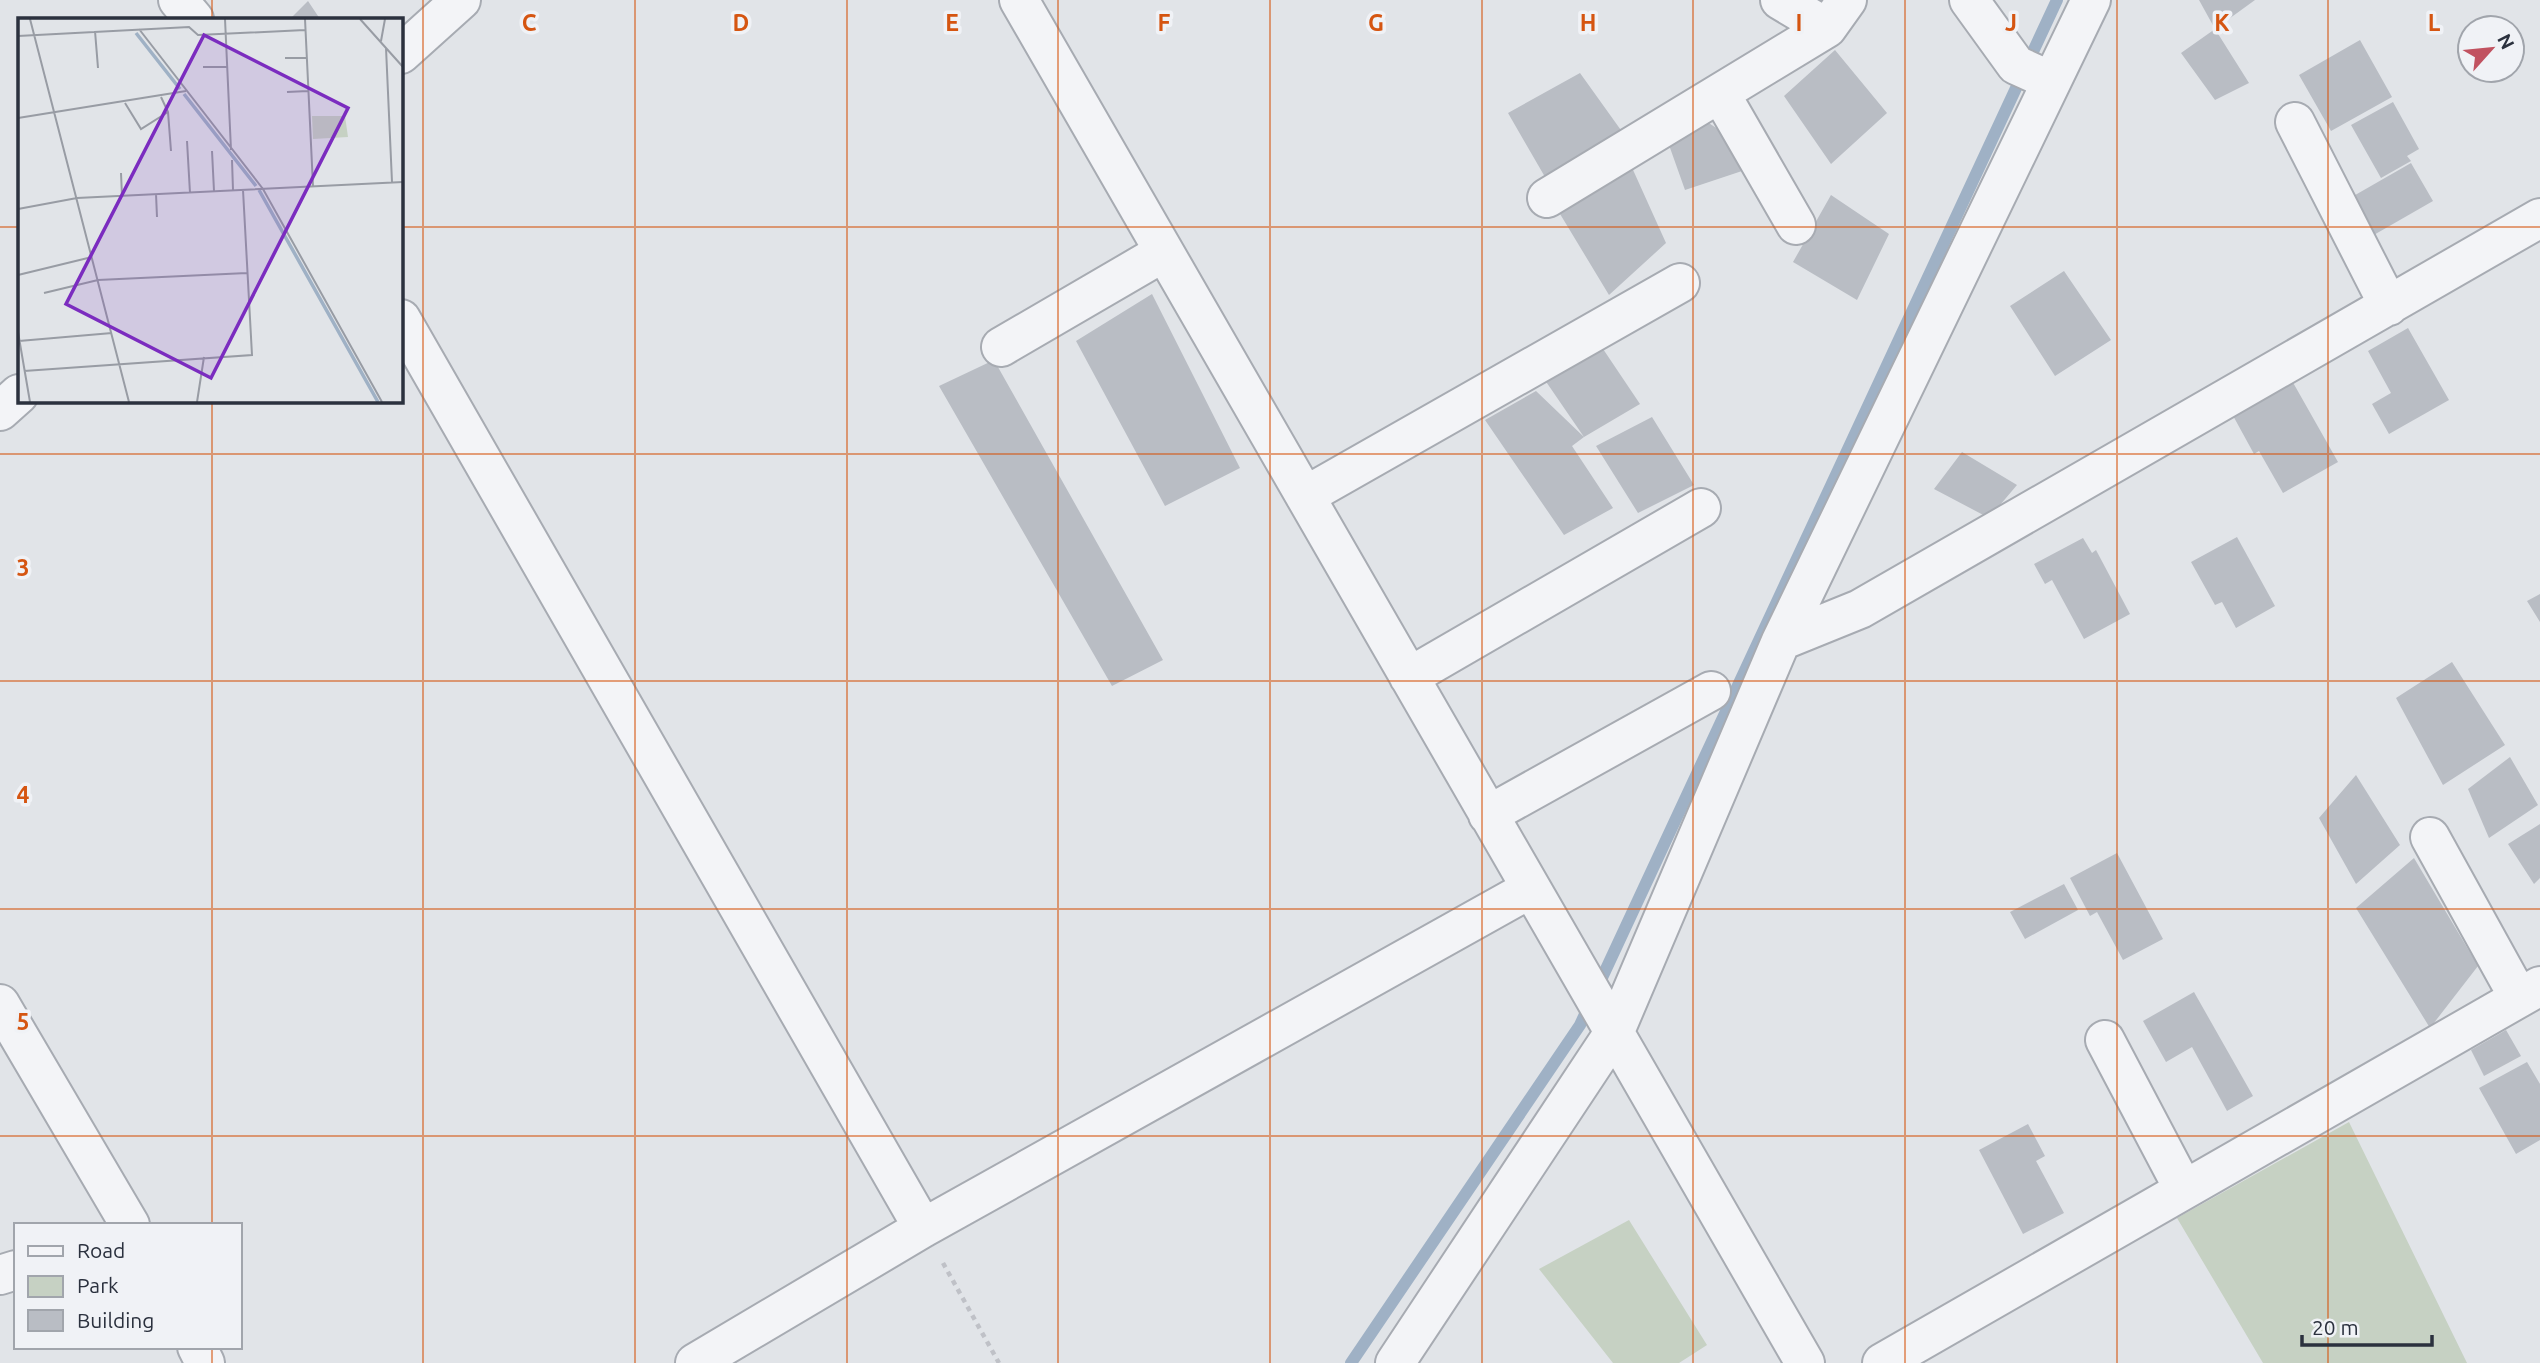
<svg xmlns="http://www.w3.org/2000/svg" width="2540" height="1363" font-family="Ubuntu,sans-serif">
	<style>
		.green { fill: #c6d1c3 }
		.lines { fill: none; stroke-linecap: round; stroke-linejoin: round }
		.stream { stroke: #9fb1c5; stroke-width: 12 }
		.building { fill: #b9bdc4 }
		.minor-casing { stroke: #a7abb2; stroke-width: 42 }
		.path { stroke: #bfc1c7; stroke-width: 4.5; stroke-dasharray: 5 5; stroke-linecap: butt }
		.minor { stroke: #f3f4f7; stroke-width: 38 }
		.grid { fill: none; stroke: #d55511; stroke-width: 2; stroke-opacity: 0.55 }
		.inset-river { fill: none; stroke: #9fb1c5; stroke-width: 3.5 }
		.inset-road { fill: none; stroke: #989ca4; stroke-width: 2 }
		.view { fill: #7b2cbf; fill-opacity: 0.15; stroke: #7b2cbf; stroke-width: 3.5 }
		.inset-edge { fill: none; stroke: #2b313e; stroke-width: 3.5 }
		.grid-label { font-size: 23px; text-anchor: middle; font-weight: bold; fill: #d55511; stroke: #f0f2f6; stroke-width: 7; stroke-linejoin: round; paint-order: stroke }
	</style>
	<rect width="100%" height="100%" fill="#e1e4e8"/>
	<path class="green" d="M2349,1122l118,241h-204l-86,-145z
		M1629,1220l78,125 -28,18h-66l-74,-94z"/>
	<g class="lines">
		<path class="stream" d="M1351,1363l229,-338 477,-1025"/>
	</g>
	<path class="building" d="M2199,0h56l-40,29z
		M308,1l12,18h-30z
		M2215,29l34,54 -34,17 -34,-47z
		M2360,40l32,57 -61,34 -32,-56z
		M1835,50l52,63 -56,51 -47,-68z
		M1580,73l43,60 -78,44 -37,-64z
		M2393,102l26,47 -12,7 4,5 -30,17 -30,-53z
		M1701,118l40,26 10,24 -66,22 -16,-45z
		M1629,161l37,82 -57,52 -55,-91z
		M2411,163l22,38 -61,35 -22,-38z
		M1831,195l58,39 -32,66 -64,-38z
		M2064,271l47,69 -56,36 -45,-70z
		M1152,294l88,174 -75,38 -89,-165z
		M2408,328l41,72 -60,34 -17,-30 19,-11 -23,-42z
		M1597,340l43,64 -56,33 -46,-67z
		M994,360l169,300 -51,26 -173,-300z
		M2291,379l47,83 -55,31 -24,-42 -5,3 -23,-42z
		M1536,391l48,46 -12,9 41,62 -49,27 -79,-115z
		M1652,417l42,68 -56,28 -42,-67z
		M1962,452l55,33 -28,33 -55,-29z
		M2237,537l38,69 -39,22 -14,-26 -7,3 -24,-43z
		M2083,538l9,15 4,-3 34,64 -46,25 -32,-59 -7,4 -11,-20z
		M2540,594v28l-13,-21z
		M2452,662l53,83 -62,40 -47,-87z
		M2510,757l28,48 -49,33 -21,-49z
		M2356,775l44,70 -44,39 -37,-66z
		M2540,824v54l-6,6 -26,-40z
		M2117,853l46,86 -40,21 -26,-48 -7,4 -20,-38z
		M2414,858l64,108 -48,62 -74,-120z
		M2064,884l14,26 -53,29 -15,-27z
		M2194,992l59,104 -26,15 -35,-64 -26,15 -23,-41z
		M2506,1030l15,26 -37,20 -13,-26z
		M2527,1062l13,22v56l-24,14 -37,-66z
		M2028,1124l17,32 -9,5 28,52 -41,21 -44,-84z"/>
	<g class="lines">
		<g class="minor-casing">
			<path id="minor" d="M178,0l16,19
				M1019,0l786,1363
				M1780,0l47,28
				M1969,0l47,65 35,16
				M401,54l60,-54
				M1720,93l76,132
				M2295,122l94,184
				M1547,198l280,-170 20,-28
				M401,319l522,909
				M1001,347l163,-95
				M0,411l19,-17
				M1305,496l375,-213
				M1781,641l79,-32 680,-391
				M1409,677l292,-169
				M1488,815l223,-124
				M2430,837l89,161
				M0,1004l130,221
				M2105,1040l79,150
				M0,1275l16,-5
				M197,1347l8,16
				M695,1363l228,-135 607,-339
				M1395,1363l220,-332 166,-390 310,-641
				M1882,1363l658,-377"/>
		</g>
		<path class="path" d="M943,1263l56,100"/>
		<use href="#minor" class="minor"/>
	</g>
	<path class="grid" d="M212,0v19M423,0v1363M635,0v1363M847,0v1363M1058,0v1363M1270,0v1363M1482,0v1363M1693,0v1363M1905,0v1363M2117,0v1363M2328,0v1363M0,227h19M401,227h2139M212,401v824M0,454h2540M0,681h2540M0,909h2540M0,1136h2540M212,1347v16"/>
	<g transform="translate(18 18)">
		<rect width="385" height="385" fill="#e1e4e8"/>
		<path d="M294,98h33l3,21 -35,2z" fill="#c6d1c3"/>
		<path class="inset-river" d="M118,15l44,56M166,76l72,92M241,172l119,212"/>
		<path class="inset-road" d="M12,1l99,383M207,1l6,131M287,1l8,167M342,1l43,48M121,11l124,160 119,213M77,13l3,37M0,18l171,-9 9,8 107,-5M363,23l4,-22M368,30l6,134M267,40h22M185,49h25M269,74l21,-1M143,79l7,15 3,39M107,85l16,26 27,-17M0,100l168,-27M169,123l3,52M194,133l2,40M214,142l1,30M103,155l1,23M138,176l1,23M0,191l59,-11 326,-16M0,257l74,-18M26,275l54,-13 149,-7M0,314l12,70M1,323l93,-8M6,353l228,-16 -9,-165M179,384l7,-45"/>
		<path class="view" d="M186,17l144,73 -137,270 -145,-74z"/>
		<rect width="385" height="385" class="inset-edge"/>
	</g>
	<g class="grid-label">
		<text x="529" y="31">C</text>
		<text x="741" y="31">D</text>
		<text x="952" y="31">E</text>
		<text x="1164" y="31">F</text>
		<text x="1376" y="31">G</text>
		<text x="1588" y="31">H</text>
		<text x="1799" y="31">I</text>
		<text x="2011" y="31">J</text>
		<text x="2222" y="31">K</text>
		<text x="2434" y="31">L</text>
		<text x="23" y="576">3</text>
		<text x="23" y="803">4</text>
		<text x="23" y="1030">5</text>
	</g>
	<rect x="14" y="1223" width="228" height="126" fill="#f0f2f6" stroke="#a1a5ac" stroke-width="2"/>
	<rect x="28" y="1246" width="35" height="10" fill="#f3f4f7" stroke="#a1a5ac" stroke-width="2"/>
	<text x="77" y="1258" font-size="21" fill="#2b313e">Road</text>
	<rect x="28" y="1276" width="35" height="21" fill="#c6d1c3" stroke="#a1a5ac" stroke-width="2"/>
	<text x="77" y="1293" font-size="21" fill="#2b313e">Park</text>
	<rect x="28" y="1310" width="35" height="21" fill="#b9bdc4" stroke="#a1a5ac" stroke-width="2"/>
	<text x="77" y="1328" font-size="21" fill="#2b313e">Building</text>
	<g transform="translate(2491 49) rotate(63)"><circle r="33" fill="#f0f2f6" stroke="#a1a5ac" stroke-width="2"/>
	<path d="M0-5L12 26L0 18L-12 26Z" fill="#c15260"/>
	<text y="-10" font-size="19" font-weight="bold" text-anchor="middle" fill="#2b313e">N</text>
	</g>
	<path d="M2302 1335v10h130v-10" fill="none" stroke="#2b313e" stroke-width="3.5"/>
	<text x="2312" y="1335" font-size="21" fill="#2b313e" stroke="#f0f2f6" stroke-width="5" paint-order="stroke">20 m</text>
</svg>
